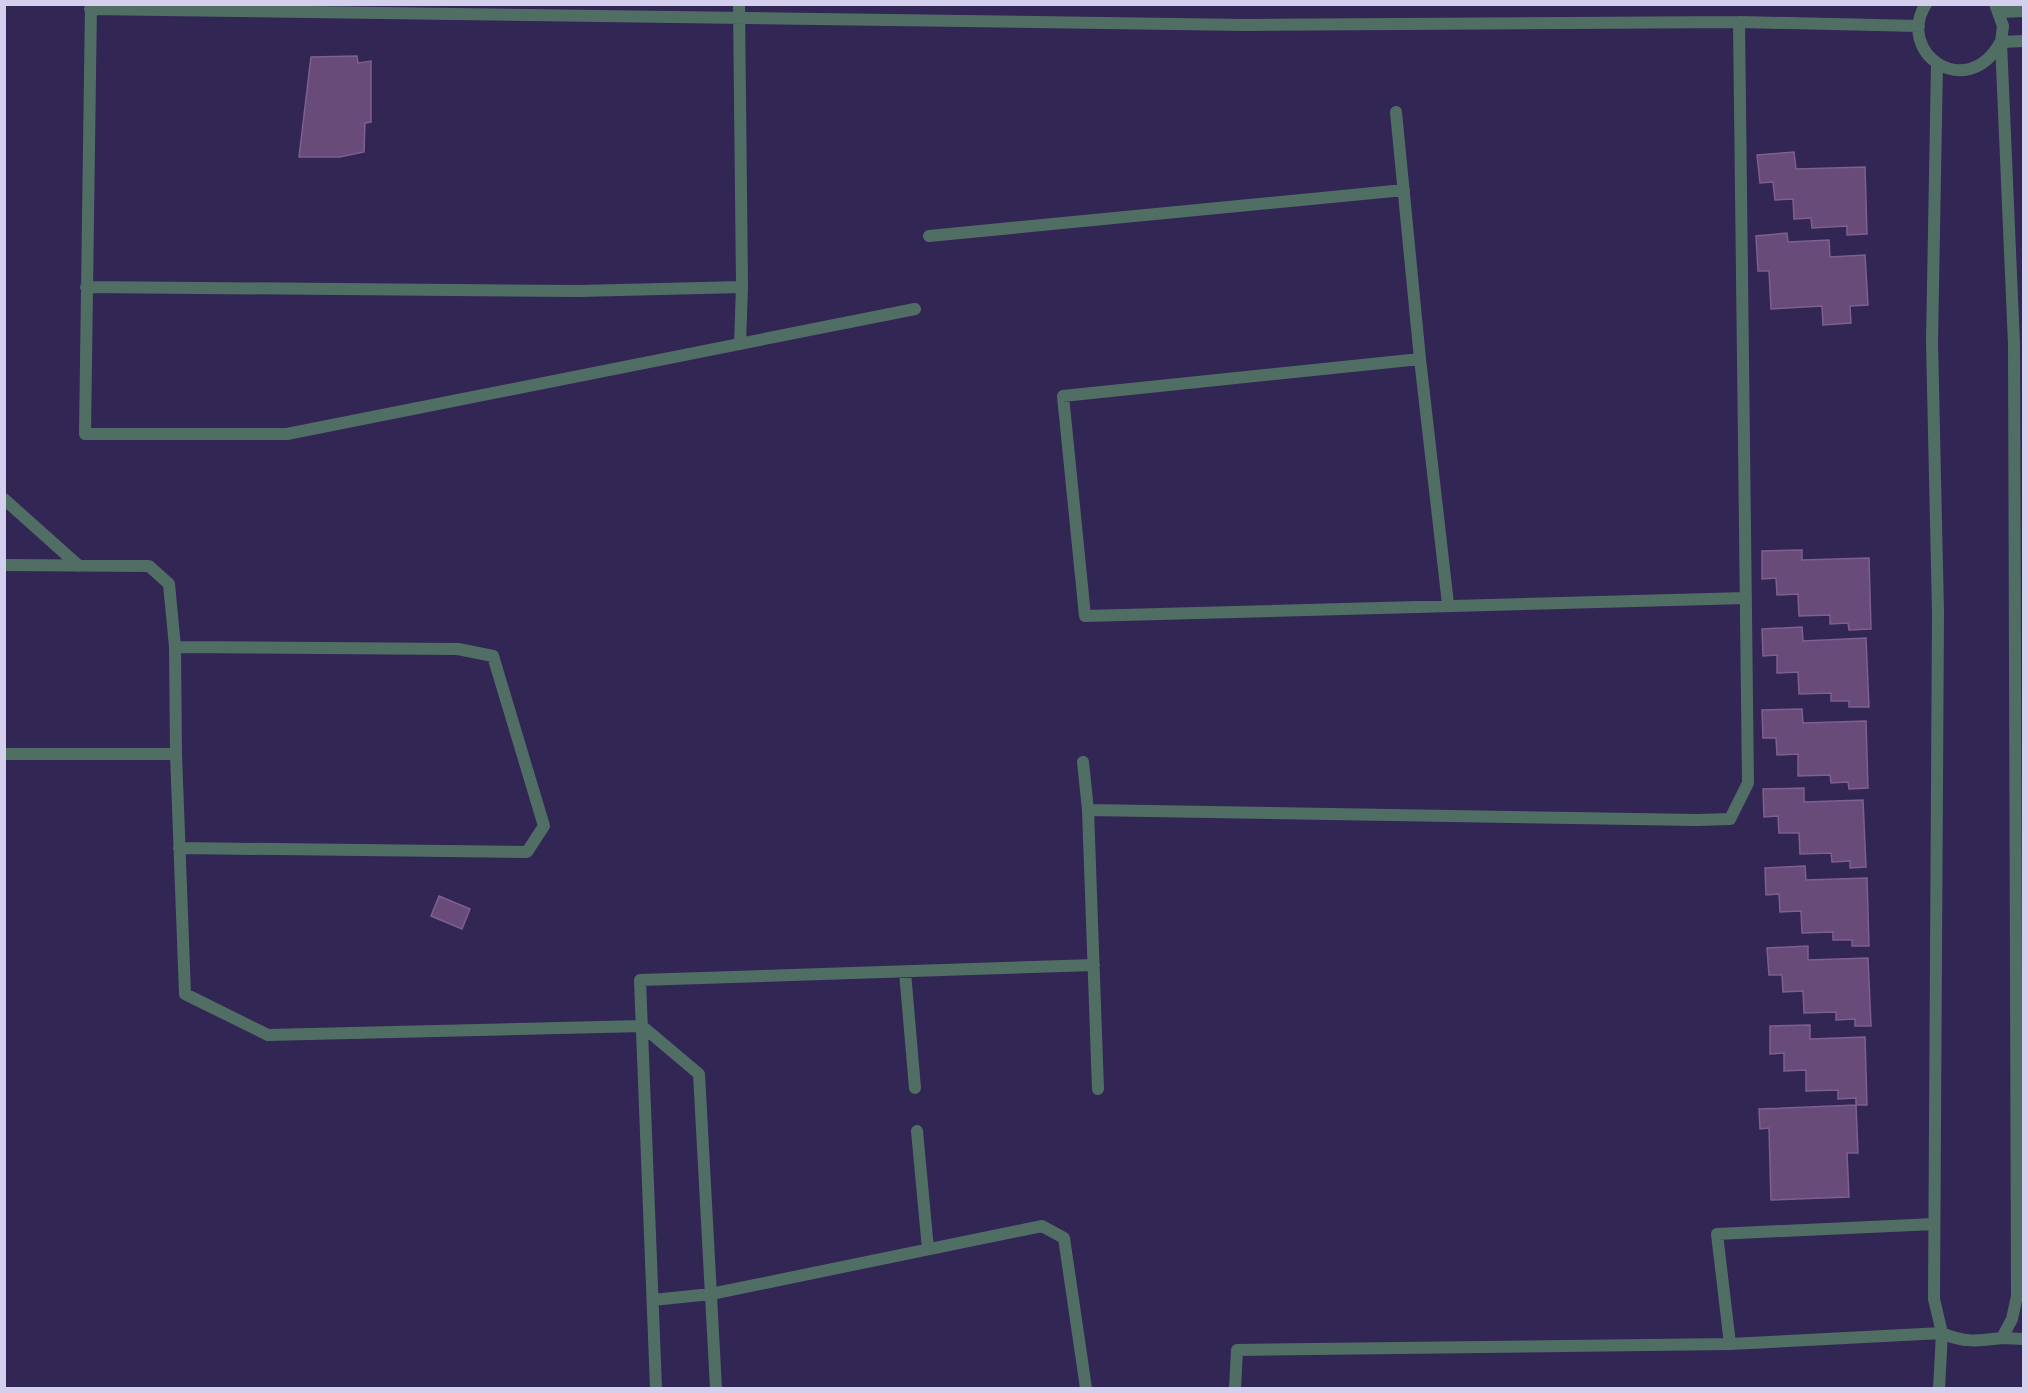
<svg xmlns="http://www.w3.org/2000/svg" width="2028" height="1393" font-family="Inter,sans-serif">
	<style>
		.building { fill: #694b7a; stroke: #7e5f8f; stroke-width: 1.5 }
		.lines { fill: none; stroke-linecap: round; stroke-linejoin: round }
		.street { stroke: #516e65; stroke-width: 12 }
	</style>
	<rect width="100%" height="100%" fill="#322655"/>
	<path class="building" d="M357,56l1,7 13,-2v61l-6,1 -1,29 -24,5h-41l12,-100z
		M1794,152l2,17 69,-2 2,67 -20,1v-9l-35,2 -1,-10 -17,1 -1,-20 -18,1 -2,-18 -13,1 -3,-28z
		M1787,233l1,9 41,-2 1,17 35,-2 3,50 -18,1 1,17 -28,2 -1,-19 -51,3 -2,-38h-11l-2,-35z
		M1802,550v10l67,-2 2,71 -22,1 -1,-7 -18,1v-9l-31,1 -1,-22 -21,1 -1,-17 -14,1v-28z
		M1802,627l1,14 63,-3 3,69h-20v-6h-18v-8l-32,1 -1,-22 -21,1v-18l-14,1 -1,-27z
		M1802,709l1,14 63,-2 2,67 -19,1 -1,-7 -17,1 -1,-8 -32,1v-22l-21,1 -1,-17h-13l-1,-28z
		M1804,788v14l59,-2 3,67 -16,1v-7l-18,1 -1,-9 -31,1 -1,-21h-20l-1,-17 -14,1 -1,-28z
		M1805,866l1,14 61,-2 2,68h-17v-6h-19v-8l-31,1 -1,-22 -21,1 -1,-18 -13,1 -1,-27z
		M439,896l31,13 -8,20 -31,-13z
		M1808,946v14l60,-2 3,68h-16v-7l-19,1v-8l-32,1 -1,-22 -20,1 -1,-17h-13l-2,-27z
		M1810,1025v14l55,-2 2,68h-11v-7l-18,1v-9l-32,1v-21l-22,1v-18l-14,1v-28z
		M1856,1105l2,48h-11l2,44 -78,3 -2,-72 -9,1 -1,-20z"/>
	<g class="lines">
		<path class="street" d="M91,4l-6,430h202l628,-125
			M739,4l3,283 -2,57
			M1926,4c-31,48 40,99 74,39
			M90,9l1155,16 494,-3 180,4
			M2000,12l24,-1
			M2001,42l23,-1
			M1937,64l-5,278 6,270 -4,687 8,34 -3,55
			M1396,112l24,247 28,245
			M929,236l475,-46
			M86,287l493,4 163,-4
			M1420,359l-357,37 22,220 661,-18
			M4,499l75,67
			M4,565l145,1 20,18 6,63 1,107 9,240 83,41 374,-9 57,48 17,314
			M175,647l283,2 35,7 51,170 -17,26 -348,-4
			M4,754h172
			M1083,762l5,48 10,279
			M1088,810l609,10 33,-1 18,-36 -9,-761
			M905,972l10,116
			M917,1131l11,118
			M653,1300l58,-6 331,-68 22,12 22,150
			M2002,1338l22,1
			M1730,1344l-13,-110 217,-10
			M656,1388l-16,-408 454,-15
			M1235,1388l2,-38 493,-6 212,-11c21,10 37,8 60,5l10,-19 5,-23 -3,-952 -13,-302 2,-16 -8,-22"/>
	</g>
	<rect width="2028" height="1393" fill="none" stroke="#d4cfec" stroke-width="12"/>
</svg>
